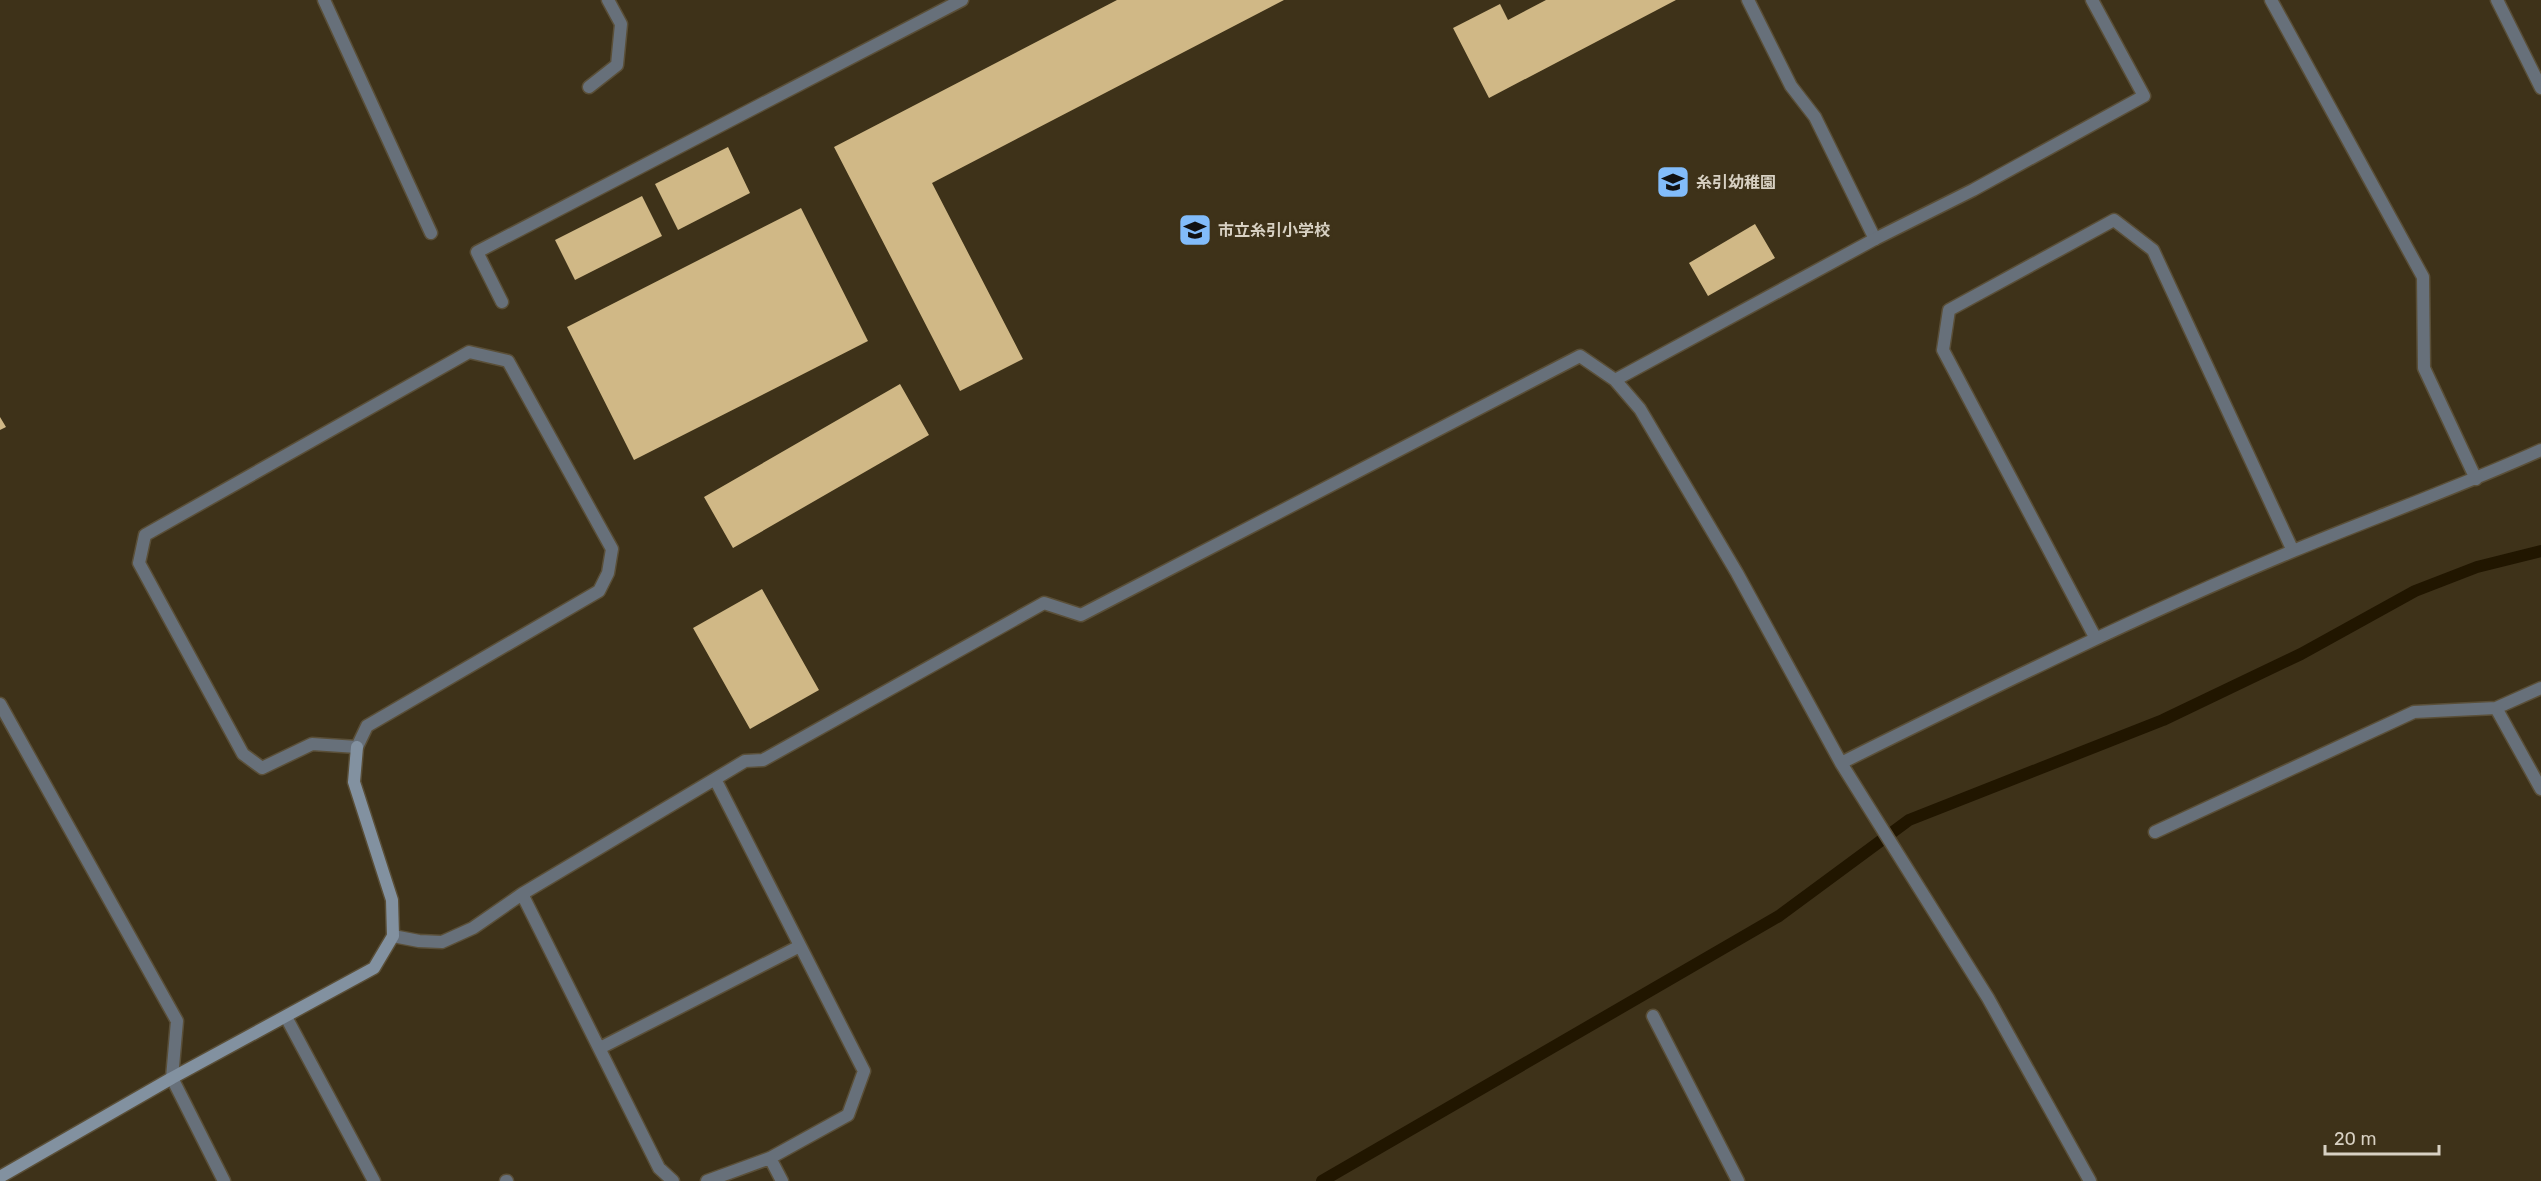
<svg xmlns="http://www.w3.org/2000/svg" width="2541" height="1181" font-family="Rubik,'Noto Sans JP',sans-serif">
	<style>
		.lines { fill: none; stroke-linecap: round; stroke-linejoin: round }
		.stream { stroke: #211600; stroke-width: 12 }
		.building { fill: #d0b886 }
		.lane-casing { stroke: #5a4f38; stroke-width: 15 }
		.street-casing { stroke: #5a4f38; stroke-width: 15 }
		.secondary-casing { stroke: #5a4f38; stroke-width: 15 }
		.lane { stroke: #67707a; stroke-width: 12 }
		.street { stroke: #67707a; stroke-width: 12 }
		.secondary { stroke: #8291a0; stroke-width: 12 }
		.labels { text-anchor: middle; dominant-baseline: central; stroke-width: 6; stroke-linejoin: round; paint-order: stroke }
		.poi-label { font-size: 16px; font-weight: bold; fill: #d8d1c3; stroke: #3e3219; text-anchor: start }
	</style>
	<rect width="100%" height="100%" fill="#3e3219"/>
	<g class="lines">
		<path class="stream" d="M1322,1181l457,-265 130,-96 254,-100 138,-66 114,-63 62,-24 64,-16"/>
	</g>
	<path class="building" d="M1117,0h167l-352,183 91,176 -63,32 -126,-244z
		M1546,0h130l-187,98 -36,-70 47,-24 8,16z
		M728,147l22,46 -72,37 -23,-46z
		M642,196l20,40 -87,44 -20,-40z
		M801,208l67,133 -234,119 -67,-133z
		M1755,224l20,34 -67,38 -19,-33z
		M900,384l29,51 -196,113 -29,-51z
		M0,417l6,10 -6,3z
		M762,589l57,101 -69,39 -57,-101z"/>
	<g class="lines">
		<g class="lane-casing">
			<path id="lane" d="M1748,0l43,86 24,31 60,122"/>
		</g>
		<g class="street-casing">
			<path id="street" d="M324,0l107,233
				M2271,0l152,277 1,91 52,111
				M2497,0l44,88
				M589,87l28,-22 4,-41 -13,-24
				M502,302l-25,-50 485,-252
				M469,352l39,9 104,188 -4,24 -9,18 -232,135 -10,21 -45,-3 -50,24 -19,-14 -104,-191 6,-28z
				M1615,380l25,29 97,164 104,190 147,235 102,183
				M2095,637l-152,-287 6,-40 165,-90 39,30 140,301
				M0,704l177,317 -5,57 52,103
				M2496,708l45,81
				M1841,763c149,-74 298,-148 452,-212 82,-34 166,-64 248,-101
				M2155,832l259,-120 82,-4 45,-20
				M522,894l137,274 14,13
				M393,936l26,5 23,1 31,-14 49,-34 223,-133 18,-1 281,-157 37,12 499,-259 35,24 260,-141 98,-49 171,-94 -52,-96
				M1653,1016l85,165
				M286,1017l88,164
				M600,1048l200,-102
				M770,1158l12,23
				M506,1181h1
				M707,1181l63,-23 78,-43 16,-44 -149,-292"/>
		</g>
		<g class="secondary-casing">
			<path id="secondary" d="M0,1177l172,-99 202,-110 19,-32 -1,-36 -38,-118 3,-35"/>
		</g>
		<use href="#lane" class="lane"/>
		<use href="#street" class="street"/>
		<use href="#secondary" class="secondary"/>
	</g>
	<defs>
		<g id="school-square" transform="scale(1.725)"><rect x="-9" y="-9" width="18" height="18" rx="4" fill="#82bcfa" stroke="#3e3219"/><path d="M0-5L7-2L0 1L-7-2ZM-4 1L0 2.5L4 1V4Q0 6-4 4Z" fill="#111"/></g>
	</defs>
	<g fill-rule="evenodd">
		<use href="#school-square" x="1673" y="182"/>
		<use href="#school-square" x="1195" y="230"/>
	</g>
	<g class="labels">
		<g class="poi-label">
			<text x="1696" y="182">糸引幼稚園</text>
			<text x="1218" y="230">市立糸引小学校</text>
		</g>
	</g>
	<path d="M2325 1145v9h114v-9" fill="none" stroke="#d8d1c3" stroke-width="3"/>
	<text x="2334" y="1145" font-size="18" fill="#d8d1c3" stroke="#3e3219" stroke-width="4.5" paint-order="stroke">20 m</text>
</svg>
